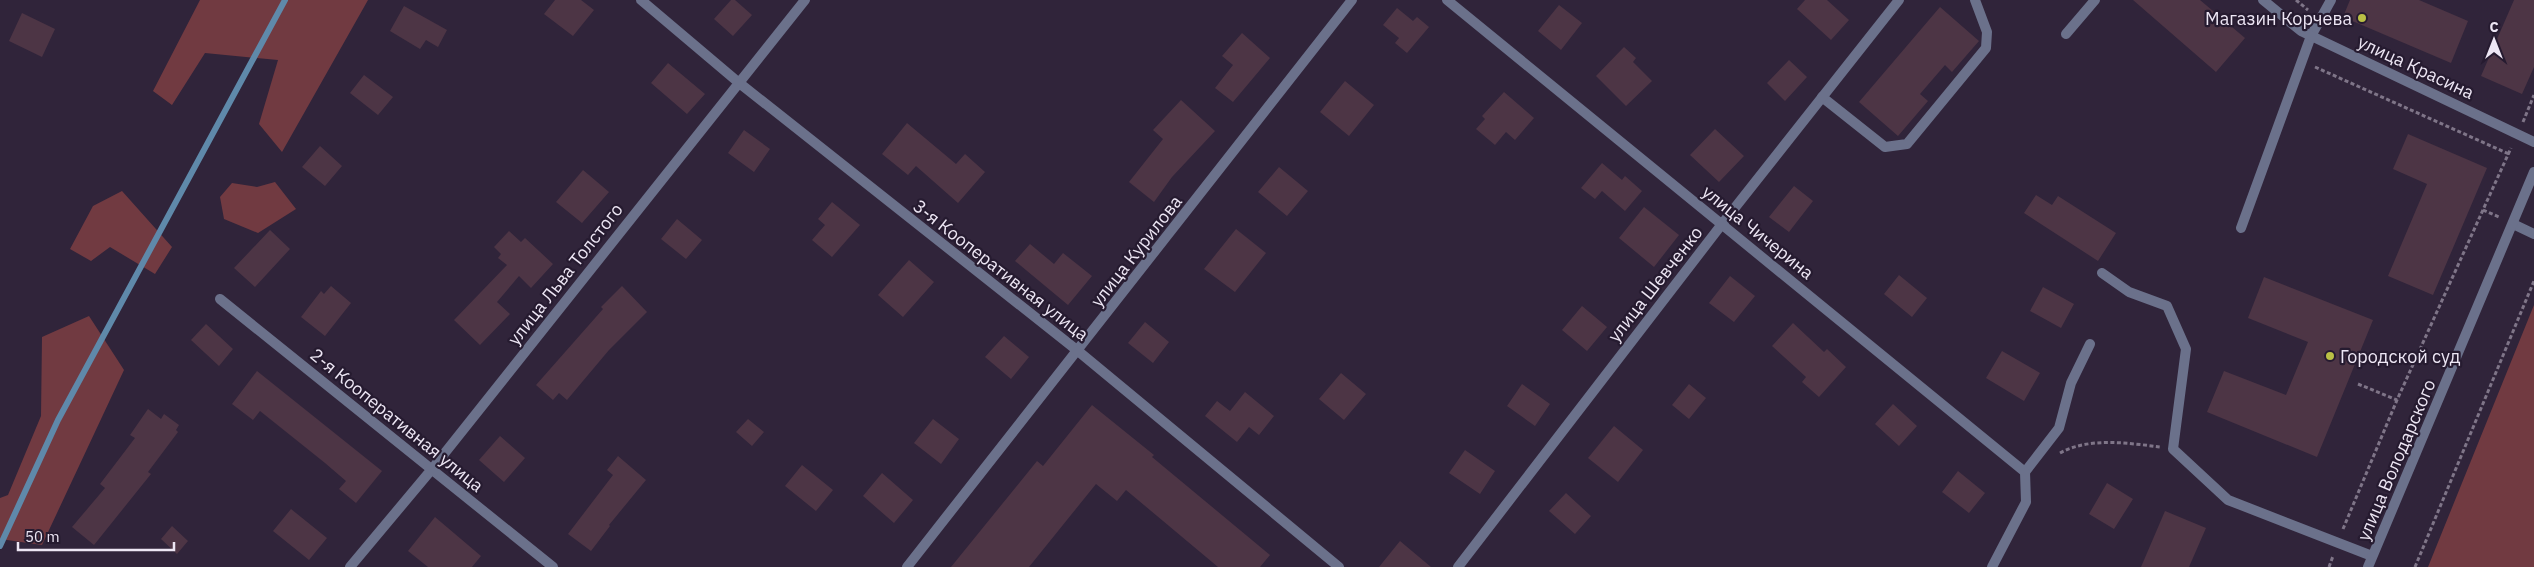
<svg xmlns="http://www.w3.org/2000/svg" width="2534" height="567" font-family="'IBM Plex Sans',sans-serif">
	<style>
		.green { fill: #713a41 }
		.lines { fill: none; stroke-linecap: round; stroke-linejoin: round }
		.stream { stroke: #5f89aa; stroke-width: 6 }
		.building { fill: #4d3545 }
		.path { stroke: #7f7588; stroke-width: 3; stroke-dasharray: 4 2.5; stroke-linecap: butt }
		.service { stroke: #6b718b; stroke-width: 10 }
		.minor { stroke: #6b718b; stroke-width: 10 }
		.tertiary { stroke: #6b718b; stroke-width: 10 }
		.poi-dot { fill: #bac045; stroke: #261b30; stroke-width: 2 }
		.labels { text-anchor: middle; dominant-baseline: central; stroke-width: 4.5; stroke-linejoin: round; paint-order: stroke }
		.poi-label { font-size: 18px; fill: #ede6f4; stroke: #261b30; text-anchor: end }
		.street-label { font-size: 18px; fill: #ede6f4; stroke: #261b30 }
	</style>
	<rect width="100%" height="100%" fill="#30243a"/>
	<path class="green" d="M200,0h168l-86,152 -23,-28 19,-64 -73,-7 -33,52 -19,-14z
		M275,182l21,27 -38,24 -34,-14 -4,-22 12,-14 25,4z
		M122,191l50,56 -17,27 -45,-27 -19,14 -21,-12 23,-43z
		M2534,305v262h-106z
		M89,316l35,54 -82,175 -42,-6v-41l8,-3 33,-79 1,-79z"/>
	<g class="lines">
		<path class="stream" d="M0,546l58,-126 227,-420"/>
	</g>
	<path class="building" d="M555,0h26l13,10 -21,26 -29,-22z
		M731,0h4l17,15 -19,21 -19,-17z
		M1805,0h22l22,20 -18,20 -34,-31z
		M2133,0h67l45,38 -29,34z
		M2350,0h69l49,21 -17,42 -108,-46z
		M2514,0h20v67l-12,27 -41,-18z
		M1559,5l23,18 -21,27 -23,-19z
		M404,6l43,24 -9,17 -12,-7 -6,9 -30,-18z
		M1940,7l39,34 -27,31 -7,-7 -25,29 8,7 -30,35 -39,-34z
		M1397,8l16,13 4,-4 12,10 -22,26 -12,-10 4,-5 -16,-13z
		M22,13l33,16 -13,28 -33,-16z
		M1242,33l28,25 -37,44 -18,-14 18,-23 -11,-9z
		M1624,47l12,11 -3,4 19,19 -26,25 -30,-30z
		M1789,60l18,17 -22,24 -18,-18z
		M668,63l37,31 -18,20 -36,-31z
		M364,75l29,22 -15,18 -28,-22z
		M1345,81l29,24 -25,31 -29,-24z
		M1504,92l30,26 -19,22 -9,-8 -11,13 -19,-16 9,-10 -3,-3z
		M1181,100l34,31 -43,46 -18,25 -25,-20 34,-43 -10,-9z
		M907,123l49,41 9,-10 20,18 -27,31 -42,-37 -8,9 -26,-21z
		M1715,129l29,27 -25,26 -29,-27z
		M744,130l26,19 -16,23 -26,-19z
		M2408,134l79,34 -54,127 -45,-19 39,-92 -34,-15z
		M320,146l22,20 -17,20 -23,-19z
		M1602,163l20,17 3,-4 17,15 -17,20 -23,-20 -7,8 -14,-11z
		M1279,167l29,24 -21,25 -29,-24z
		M583,170l26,22 -27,31 -26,-21z
		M1794,186l19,15 -24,31 -20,-15z
		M2036,195l16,10 6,-9 58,37 -18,28 -74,-48z
		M832,202l28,23 -28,32 -20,-17 13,-15 -7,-6z
		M1644,207l35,28 -25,32 -35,-29z
		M677,219l25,21 -16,19 -25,-20z
		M1236,229l30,24 -31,39 -31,-23z
		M270,230l20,19 -35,38 -21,-19z
		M509,231l12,11 4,-4 28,26 -22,24 -12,-12 -22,26 13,12 -30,31 -26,-25 53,-55 -9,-7 3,-4 -7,-7z
		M1030,244l24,20 9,-11 29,23 -24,29 -53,-44z
		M909,260l25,22 -31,35 -25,-22z
		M1899,275l28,23 -15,19 -28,-23z
		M1730,276l25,20 -21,26 -25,-19z
		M2264,277l109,43 -56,137 -110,-45 17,-41 62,24 22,-53 -60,-24z
		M331,286l20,17 -26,33 -24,-19 20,-26 3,3z
		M622,286l25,26 -38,38 -42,50 -8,-7 -6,7 -17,-15 67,-76 -2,-2z
		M2043,287l31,17 -13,24 -31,-17z
		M1582,306l25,21 -20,24 -25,-21z
		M1145,322l24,20 -16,21 -25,-20z
		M1793,323l31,29 3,-3 19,18 -27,30 -17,-15 4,-5 -34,-31z
		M206,324l27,25 -14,17 -28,-26z
		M1004,336l25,21 -18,22 -26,-22z
		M2002,351l38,22 -16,28 -38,-23z
		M257,371l125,100 -26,32 -17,-14 7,-8 -21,-18 -65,-52 -7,9 -21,-16z
		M1341,373l25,21 -22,26 -25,-21z
		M1522,384l28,20 -15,22 -28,-20z
		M1689,384l17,14 -17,21 -17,-14z
		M1245,392l29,24 -15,19 -10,-8 -12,15 -32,-26 12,-15 13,10z
		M1893,404l24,22 -18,20 -24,-22z
		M1092,405l62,50 -2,2 118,98 -10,12h-42l-92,-77 -9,11 -21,-17 -67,83h-78l86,-106 6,5z
		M148,409l13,10 3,-5 15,11 -3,5 2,2 -30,40 3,2 -57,71 -22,-18 33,-39 -5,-4 35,-46 -5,-3z
		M748,419l16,13 -12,14 -16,-14z
		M933,419l26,20 -18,25 -27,-21z
		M1614,426l29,24 -25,32 -30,-24z
		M500,436l25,22 -21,24 -25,-22z
		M1465,450l30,21 -15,23 -31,-21z
		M618,456l28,24 -37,45 1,1 -19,25 -23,-17 45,-59 -6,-5z
		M802,465l31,25 -17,21 -31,-25z
		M1958,471l27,22 -16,20 -27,-21z
		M882,473l31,27 -19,23 -31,-27z
		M2107,483l26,16 -19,30 -25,-15z
		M1566,493l25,23 -16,18 -26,-23z
		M291,509l36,29 -18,22 -36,-29z
		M2165,511l41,17 -17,39h-48z
		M435,517l46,39 -9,11h-44l-20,-16z
		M172,526l16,15 -11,13 -16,-15z
		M1400,541l31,26h-52z"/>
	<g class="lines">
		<path class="path" d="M2296,0l12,10
			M2315,67l194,87
			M2523,122l11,-27
			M2483,210l16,7
			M2358,384l39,16
			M2060,453c29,-16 68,-10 100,-6
			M2343,529l54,-129 114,-252
			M2329,567l4,-11
			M2415,567l119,-286"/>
		<path class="service" d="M2066,34l29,-34
			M1822,97l63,50 22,-3 79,-96 1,-16 -12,-32
			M2513,224l21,10
			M2241,228l70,-192 20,-36
			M2102,273l27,19 38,14 19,43 -13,100 55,51 144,56
			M2025,472l34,-44 12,-45 19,-39"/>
		<path class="minor" d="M641,0l97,82 340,269 261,216
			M1447,0l578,472 1,30 -34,65
			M2263,0l38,31 233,111
			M220,299l333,268
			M350,567l82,-98 373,-469
			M907,567l445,-567
			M1458,567l264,-343 177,-224"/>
		<path class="tertiary" d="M2368,567l166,-395"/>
	</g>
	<g class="poi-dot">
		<circle cx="2362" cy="18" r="5"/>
		<circle cx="2330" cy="356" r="5"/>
	</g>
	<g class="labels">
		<g class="poi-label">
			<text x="2352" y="18">Магазин Корчева</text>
			<text x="2340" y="356" text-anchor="start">Городской суд</text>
		</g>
		<g class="street-label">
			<text transform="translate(2416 67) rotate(25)">улица Красина</text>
			<text transform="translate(1758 232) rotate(39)">улица Чичерина</text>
			<text transform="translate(1136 251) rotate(-52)">улица Курилова</text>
			<text transform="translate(1001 270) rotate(38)">3-я Кооперативная улица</text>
			<text transform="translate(565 274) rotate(-52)">улица Льва Толстого</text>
			<text transform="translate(1655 284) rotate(-52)">улица Шевченко</text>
			<text transform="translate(397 420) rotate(39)">2-я Кооперативная улица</text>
			<text transform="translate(2396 460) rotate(-67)">улица Володарского</text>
		</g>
	</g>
	<g transform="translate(2494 40)" stroke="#261b30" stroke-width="4" paint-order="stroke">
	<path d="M0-4L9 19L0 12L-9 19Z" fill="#ede6f4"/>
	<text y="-8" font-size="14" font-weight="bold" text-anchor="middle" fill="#ede6f4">С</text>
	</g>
	<path d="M18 542v8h156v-8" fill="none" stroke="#ede6f4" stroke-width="2.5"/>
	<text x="25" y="542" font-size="15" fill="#ede6f4" stroke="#261b30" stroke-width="4" paint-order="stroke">50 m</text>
</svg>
